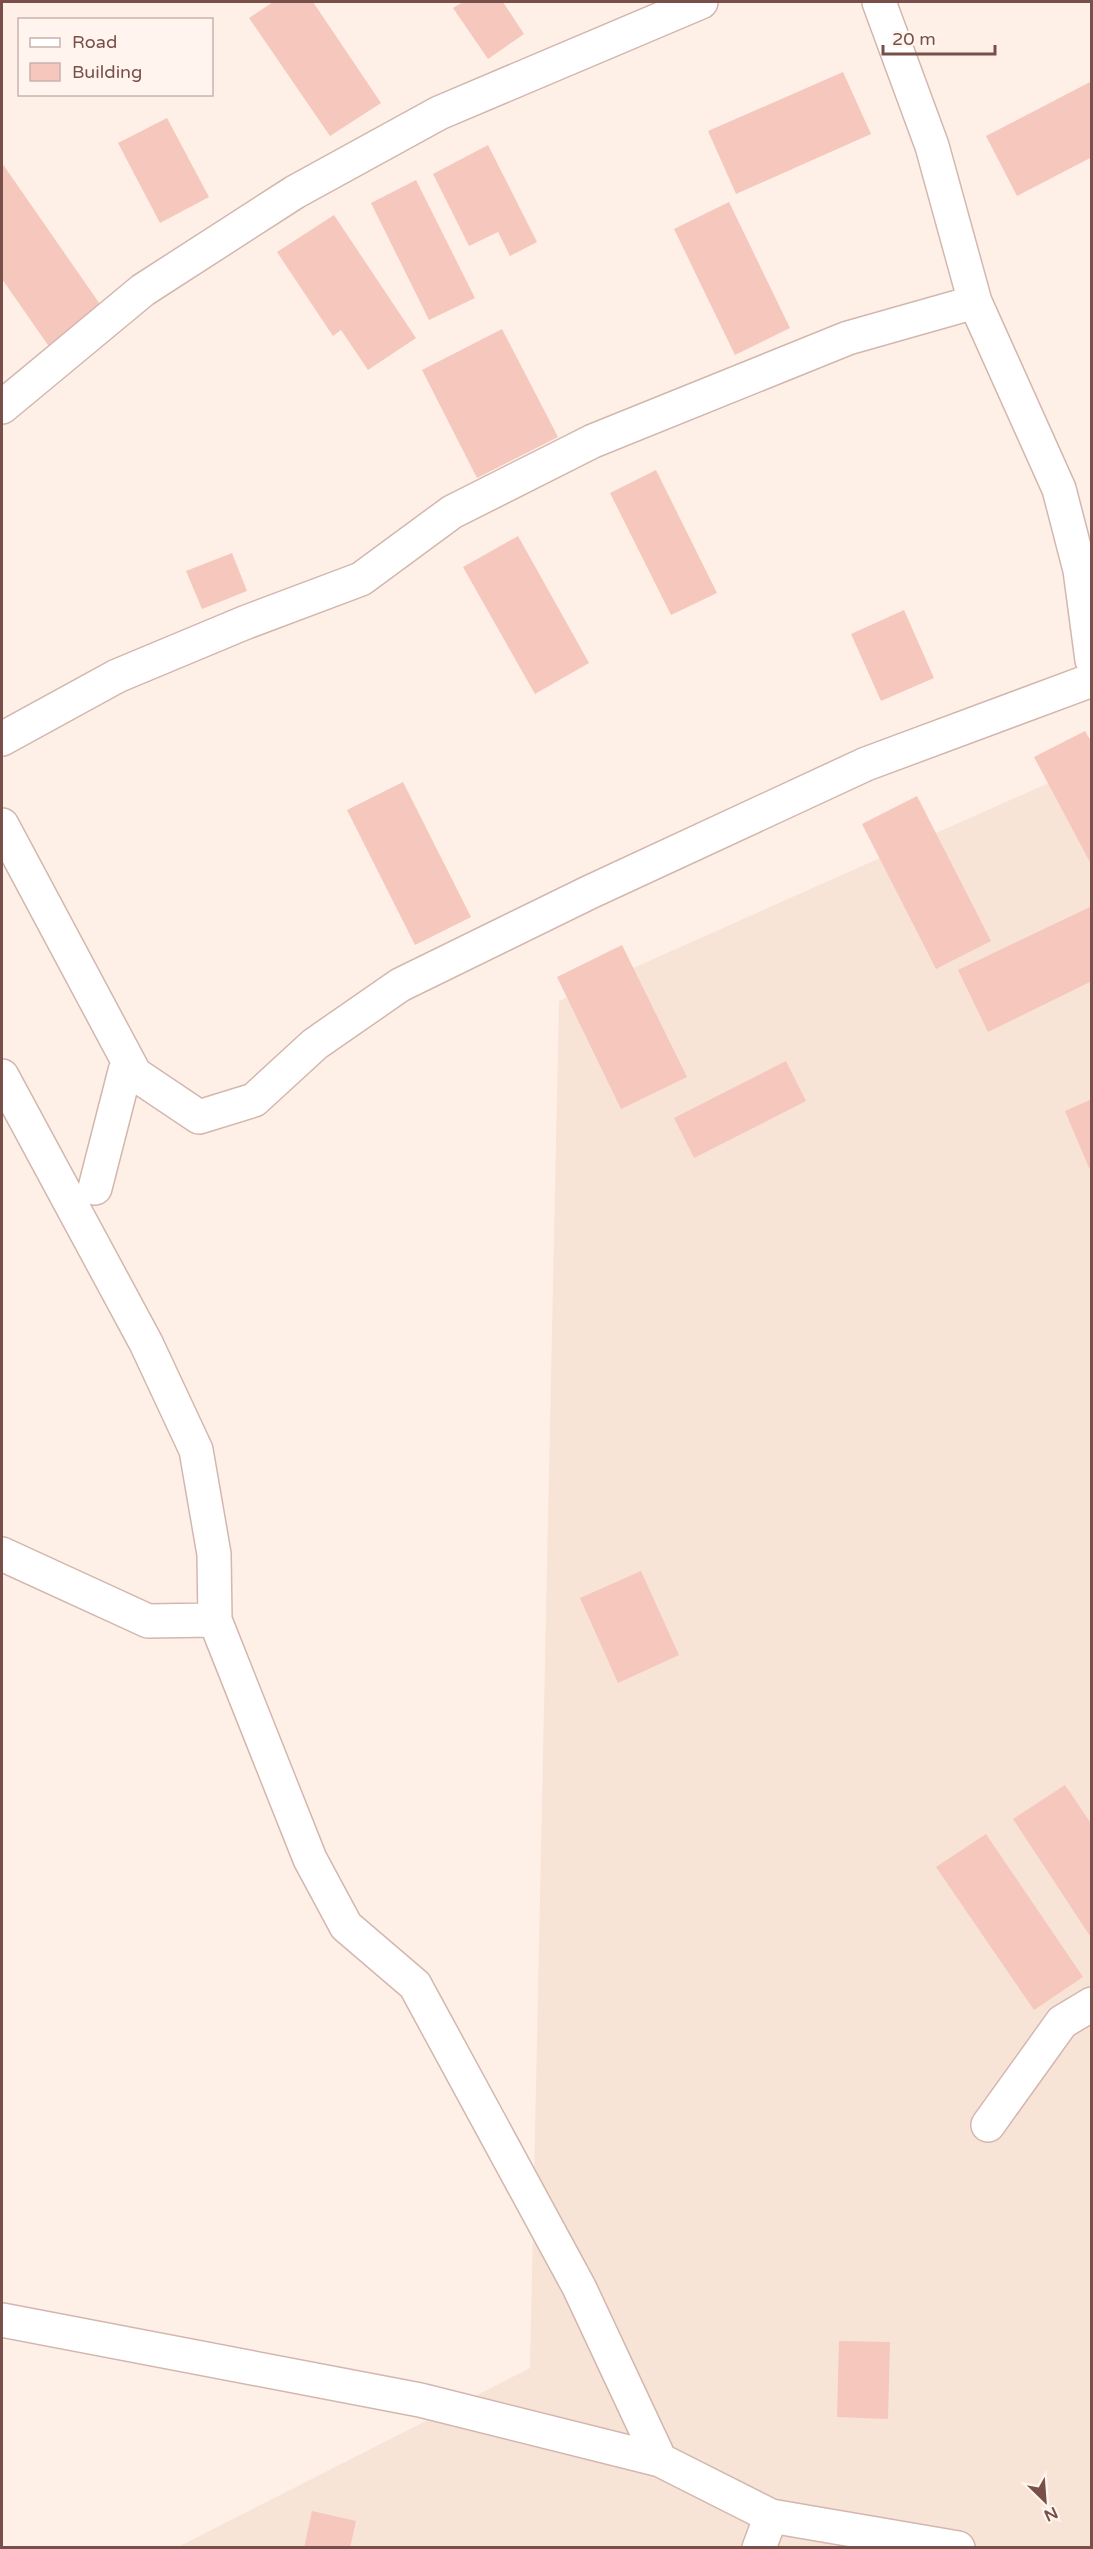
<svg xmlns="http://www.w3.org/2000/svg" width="1093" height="2549" font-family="'Varela Round',sans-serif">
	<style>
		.residential { fill: #f8e3d7 }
		.building { fill: #f5c7bd }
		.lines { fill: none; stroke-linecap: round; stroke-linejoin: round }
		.minor-casing { stroke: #d3b7ae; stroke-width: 36 }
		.minor { stroke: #fff; stroke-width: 33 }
	</style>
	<rect width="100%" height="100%" fill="#fef0e7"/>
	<path class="residential" d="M1091,764v1783l-915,1 354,-180 29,-1367z"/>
	<path class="building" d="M273,2h40l68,101 -51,33 -81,-118z
		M463,2h40l21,32 -36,25 -35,-51z
		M843,72l28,62 -135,60 -28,-63z
		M1092,81v76l-75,39 -31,-60z
		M167,118l42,79 -49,26 -42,-80z
		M488,145l49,97 -27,14 -12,-24 -29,14 -36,-72z
		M2,163l102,147 -54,38 -48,-69z
		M416,180l59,118 -46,22 -58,-117z
		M729,202l61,126 -55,27 -61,-126z
		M334,215l82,123 -48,32 -27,-40 -8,6 -56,-84z
		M502,329l56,108 -81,41 -55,-108z
		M656,470l61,123 -46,22 -61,-122z
		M518,536l71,127 -54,31 -72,-127z
		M232,553l15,38 -45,18 -16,-38z
		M904,610l30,68 -53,23 -30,-67z
		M1085,731l7,12v123l-58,-109z
		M403,782l68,135 -56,28 -68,-135z
		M917,796l74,145 -55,28 -74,-145z
		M1092,906v75l-104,51 -30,-62z
		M622,945l65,132 -66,32 -64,-132z
		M786,1061l20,40 -112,57 -20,-40z
		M1092,1099v68l-3,1 -24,-57z
		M641,1571l38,84 -61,28 -38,-85z
		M1065,1785l27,40v114l-79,-120z
		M986,1834l97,143 -49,33 -98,-143z
		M839,2341l51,1 -2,77 -51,-2z
		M312,2511l44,10 -6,27h-46z"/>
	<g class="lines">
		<g class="minor-casing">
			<path id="minor" d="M879,2l53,144 43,156 84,187 21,81 12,90
				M2,407l141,-117 152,-98 144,-79 262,-111
				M2,739l115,-63 127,-53 117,-44 91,-67 141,-71 255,-103 127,-36
				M2,825l133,249 64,43 55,-17 61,-56 85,-59 190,-93 276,-128 226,-84
				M2,1076l144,267 50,107 18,104 1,66 -67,1 -146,-67
				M95,1188l30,-117 10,3
				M215,1620l95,239 36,67 69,59 164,302 81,173
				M988,2125l74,-103 30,-18
				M2,2320l418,80 240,60 111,56 187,32
				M759,2548l12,-32"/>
		</g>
		<use href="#minor" class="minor"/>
	</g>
	<rect width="1093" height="2549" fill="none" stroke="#795049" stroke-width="6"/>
	<rect x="18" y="18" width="195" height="78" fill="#fff5ee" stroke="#c9b3ac" stroke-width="1.5"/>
	<rect x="30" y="38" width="30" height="9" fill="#ffffff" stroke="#c9b3ac" stroke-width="1.5"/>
	<text x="72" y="48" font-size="18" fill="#795049">Road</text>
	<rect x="30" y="63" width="30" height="18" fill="#f5c7bd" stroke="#c9b3ac" stroke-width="1.5"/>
	<text x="72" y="78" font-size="18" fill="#795049">Building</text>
	<g transform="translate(1045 2501) rotate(155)" stroke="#fff5ee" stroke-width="4.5" paint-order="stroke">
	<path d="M0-4.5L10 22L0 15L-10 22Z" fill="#795049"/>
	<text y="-9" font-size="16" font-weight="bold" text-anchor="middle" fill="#795049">N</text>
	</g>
	<path d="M883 45v9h112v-9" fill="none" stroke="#795049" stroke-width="3"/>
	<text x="892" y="45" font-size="18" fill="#795049" stroke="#fff5ee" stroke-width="4.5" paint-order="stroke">20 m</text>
</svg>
